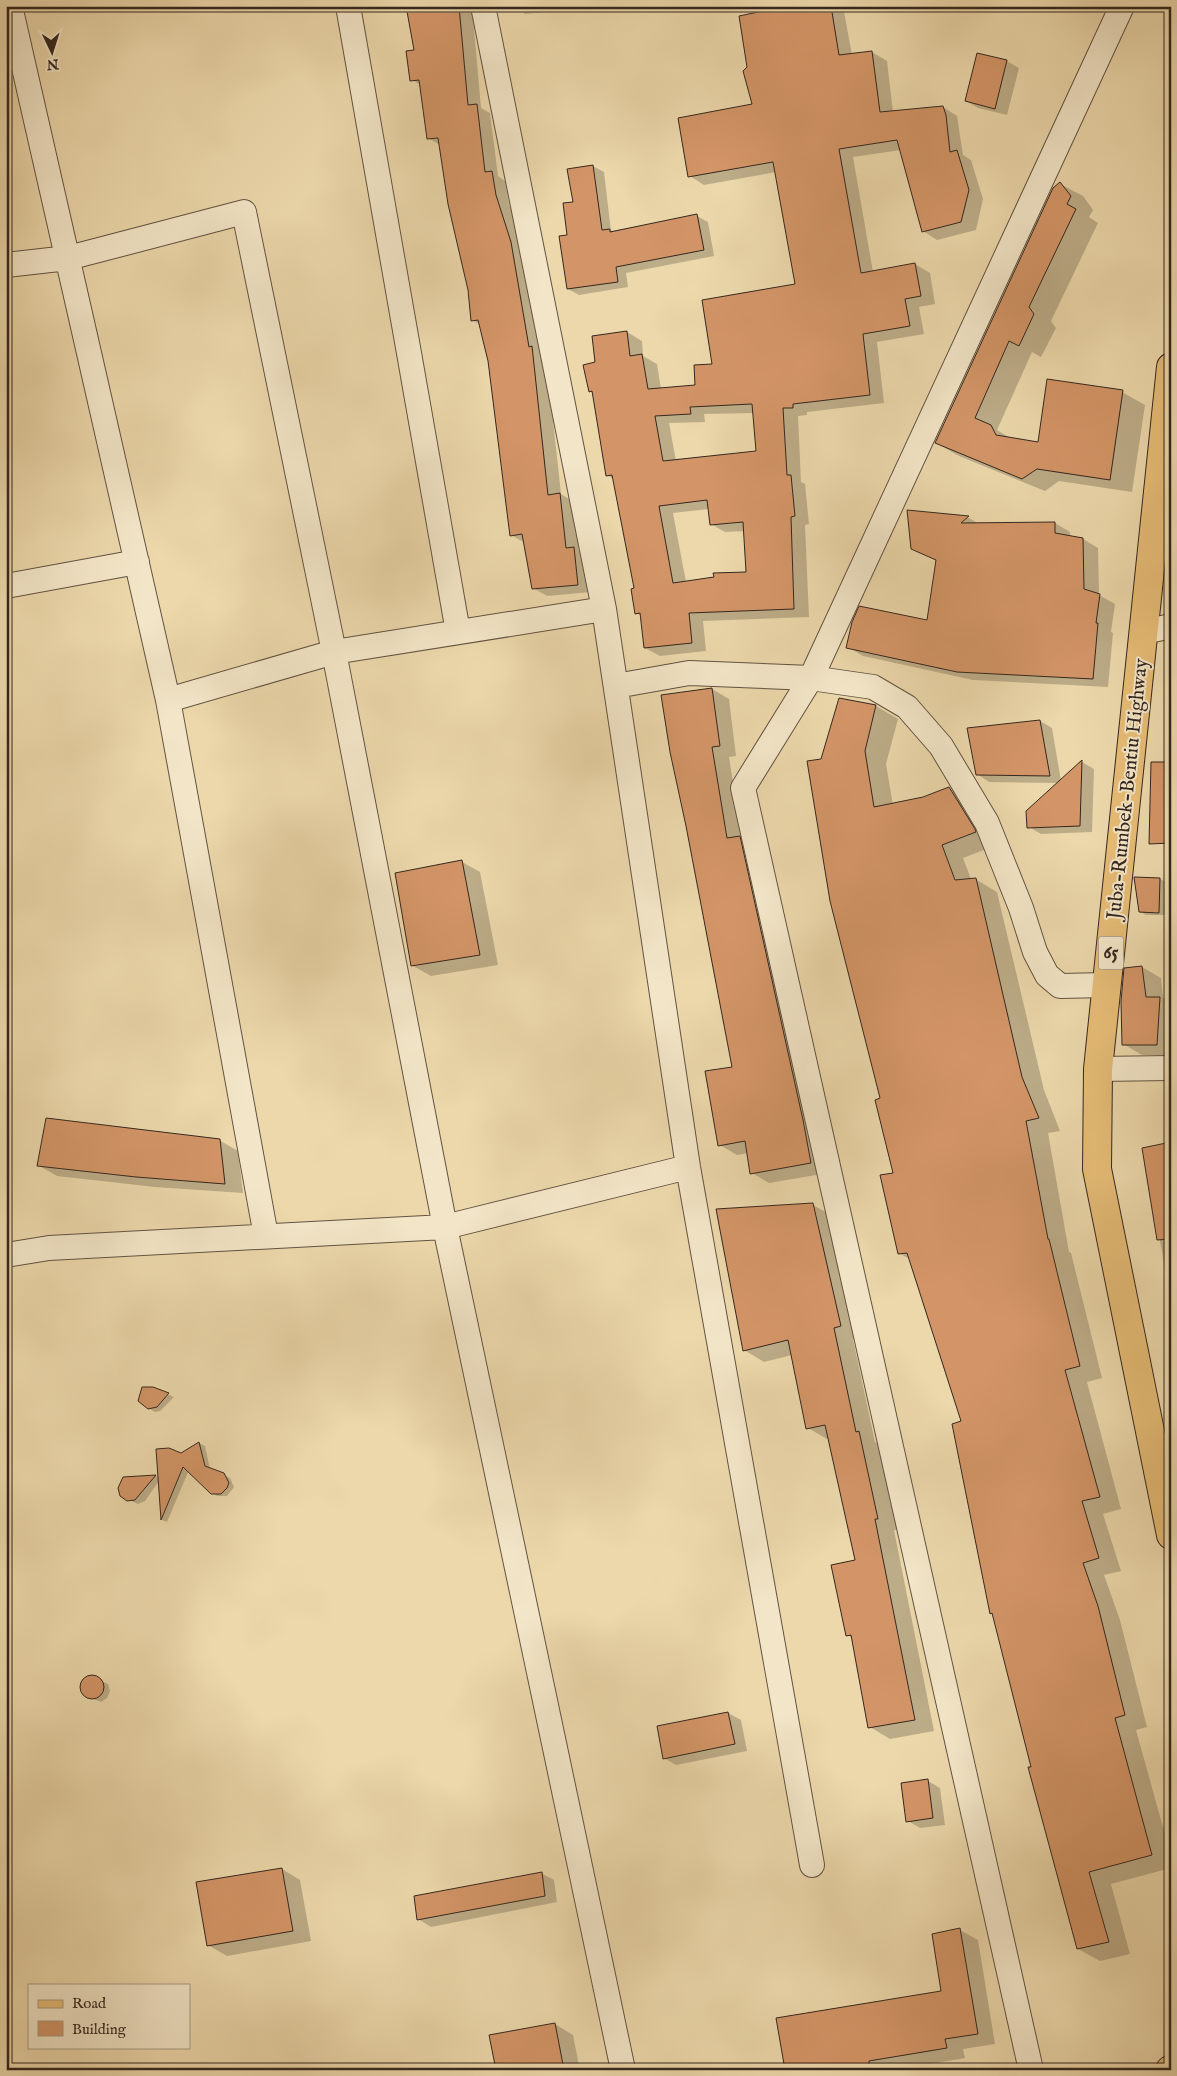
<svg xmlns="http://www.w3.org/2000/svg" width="1177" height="2076" font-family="'IM FELL English',serif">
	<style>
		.shadow { fill: #0003; fill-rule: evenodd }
		.building { fill: #d39567; stroke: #34271f; fill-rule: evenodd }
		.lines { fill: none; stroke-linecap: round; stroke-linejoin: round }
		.street-casing { stroke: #625342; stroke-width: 26 }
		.primary-casing { stroke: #34271f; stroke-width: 30 }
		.street { stroke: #f3e6c8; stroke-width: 24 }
		.primary { stroke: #e6bc76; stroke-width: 28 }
		.labels { text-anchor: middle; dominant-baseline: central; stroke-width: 4; stroke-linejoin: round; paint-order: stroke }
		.shield { fill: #f3e6c8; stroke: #6d6052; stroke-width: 1 }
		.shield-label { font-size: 19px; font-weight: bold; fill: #34271f }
		.street-label { font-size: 20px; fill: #34271f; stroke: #f3e6c8 }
	</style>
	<rect width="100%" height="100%" fill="#ecd8ab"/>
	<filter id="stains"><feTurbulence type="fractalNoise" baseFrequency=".004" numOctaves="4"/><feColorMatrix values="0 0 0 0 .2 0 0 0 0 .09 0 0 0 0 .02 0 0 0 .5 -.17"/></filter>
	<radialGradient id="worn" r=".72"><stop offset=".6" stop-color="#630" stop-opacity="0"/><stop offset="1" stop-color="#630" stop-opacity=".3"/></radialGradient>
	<path class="shadow" d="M407,6h65l9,102 9,5 8,63 7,5 4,23 15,47 22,104 15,139 13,8 5,50 8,4 4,36 -44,4 -14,-8 -8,-45 -14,-8 -22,-174 -8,-36 -9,-5 -3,-30 -29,-145 -12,-7 -7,-53 -9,-5 3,-29z
		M513,6h40l1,5 -29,3z
		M793,6h50l9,49 20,-3 15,9 6,51 50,-5 14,9 6,39 8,5 12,39 -7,31 -39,10 -14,-9 -22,-81 -48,7 20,115 42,-8 15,9 5,31 -16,3 5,27 -47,8 7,61 -77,9v3l-9,1 3,66 4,2 4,40 -4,1 4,92 -106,4 3,30 -46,5 -15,-8 -3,-32 -6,-3v-24l-21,-109 -8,-5 -13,-81 -4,-3 6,-28 31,-31 15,9 1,15 14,8 4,25 35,-3 18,-21 83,-80 -21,-113 -72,13 -14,-9 64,-71zM754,413l4,40 -82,8 -7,-38 36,-1 -1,-8zM709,509l2,15 14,8 20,-1 2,42 -61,9 -13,-69z
		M892,6h42l-1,3z
		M1007,61l12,7 -12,47 -29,-7 -12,-7z
		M593,166l11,6 7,59 86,-15 11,6 6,34 -88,17 2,14 -49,8 -11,-6 1,-53z
		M1060,184l23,12 10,14 -4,7 9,6 -47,98 5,7 -15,29 -9,-5 -35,78 15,9 27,4 83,-51 23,13 -13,87 -73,-11 -14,10 -86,-35 -23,-13z
		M908,511l61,7 10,6 76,-1 15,9v5l13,2 15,9 1,47 16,9 -4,28 2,1 -5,54 -135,-7 -110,-24 -15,-9 80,-25 9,-61 -25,-12z
		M712,689l17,10 7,57 -7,1 13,82 86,334 -59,10 -17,-10 -4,-20 -11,2 -17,-10 13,-77 -46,-242z
		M840,699l36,7 22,13 -12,45 7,41 30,-7 26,-10 22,13 26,44 -34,13 8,21h4l22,13 47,198 16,41 -12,2 21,119 2,1 31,125 -15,4 34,127 -18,5 18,57 -17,4 16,45 27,107 -11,3 35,126v12l-60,16 19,70 -30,7 -22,-12 -84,-335 -3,-1 -29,-191 -51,-162 -12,-7 -4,-79 -73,-414z
		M1040,721l12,7 9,53 21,-19 12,7 -2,63 -51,2 -12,-7 30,-44 -70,-1 -12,-8z
		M462,862l18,10 18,93 -67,11 -18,-10z
		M1160,879l6,3 -1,33h-19l-6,-3z
		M1142,967l19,11 2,20h8v57h-29l-19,-11z
		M219,1140l19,11 5,42 -88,-6 -98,-11 -19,-11z
		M1171,1143v161l-12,-69z
		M813,1205l20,11 28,122 -8,1 22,103 4,2 18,86h-3l40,201 -44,8 -20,-12 -17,-89 -6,-3 10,-74 -27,-122h-3l-19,-11 -16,-73 -28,7 -20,-12z
		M152,1388l22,9 -14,14 -5,1 -7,-4z
		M199,1443l6,3 5,23 20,9 4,9 -7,9h-10l-6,-4 -22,-22 -22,52 -5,-2 -3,-39 -14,20 -7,3 -11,-5 -3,-21 32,-2 3,2 22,-24z
		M91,1676l17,8 2,7 -3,7 -6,4 -17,-7 -3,-6 1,-7z
		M728,1713l13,7 6,31 -71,14 -12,-7 -6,-31z
		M928,1781l12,7 5,37 -25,3 -12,-7z
		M282,1869l18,11 11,61 -84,15 -19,-11z
		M541,1873l13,7 3,22 -126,25 -13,-8z
		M960,1930l18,10 17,104 -32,5 2,9 -70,12h-109l157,-78z
		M555,2024l18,11 7,35h-83z"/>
	<path class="building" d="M406,6h53l9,99 9,-1 8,68 7,-1 4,24 15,47 18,105 3,-1 16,149 12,-2 6,55 8,-1 4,38 -46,4 -10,-55 -12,2 -22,-175 -10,-41 -7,1 -3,-31 -20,-86 -10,-66 -11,1 -8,-59 -9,1 -4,-30 8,-1z
		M787,6h44l8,49 33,-4 8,61 63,-6 3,9 4,37 7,-2 12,40 -8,32 -39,10 -25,-92 -58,9 22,124 54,-10 6,33 -16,3 5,27 -47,8 7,61 -77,9v4h-10l4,67h4l4,41 -4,1 3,92 -105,4 3,30 -48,5 -4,-35 -5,1 -4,-25 3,-1 -22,-113 -6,1 -14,-85 -3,1 -6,-27 12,-3 -3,-26 35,-5 3,25 12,-2 6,35 47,-4 -1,-20 18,-1 -10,-64 93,-16 -22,-122 -85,15 -10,-59 74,-14 -9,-33 4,-4 -8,-51zM752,404l4,47 -93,10 -8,-45 36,-2 -1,-7zM707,500l3,25 33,-3 3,50 -33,1 1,4 -41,6 -14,-77z
		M977,53l30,7 -12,49 -30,-8z
		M593,165l9,65 8,-1v3l87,-18 7,36 -88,17 2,15 -51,7 -8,-53 8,-1 -4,-32 10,-1 -6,-33z
		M1060,182l11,14 -4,8 9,5 -47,98 5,7 -15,32 -10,-5 -34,77 16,7 5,10 42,7 9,-63 76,11 -13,90 -73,-11 -15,10 -87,-36 118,-255z
		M907,510l62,6 -8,7 94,-1v11l28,5 1,51 16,5 -4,29h2l-5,56 -136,-7 -111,-24 6,-26 7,-16 68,14 9,-60 -25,-11z
		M712,688l8,58 -8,1 15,91 13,-2 63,284 8,43 -61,11 -5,-33 -27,5 -13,-75 27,-4 -46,-241 -16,-74 -9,-57z
		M839,698l37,7 -11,46 9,56 49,-10 26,-10 26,42 1,3 -34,13 13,35 21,-2 46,199 17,41 -13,3 22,118h1l31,127 -15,4 35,127 -18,4 17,57 -16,5 15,43 27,109 -10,3 37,137 -63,17 20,70 -32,7 -49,-182h3l-39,-154 -2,1 -38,-190 9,-3 -54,-168 -9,1 -18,-79 13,-2 -18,-73 5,-2 -50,-197 -23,-140 14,-2z
		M1040,720l10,56 -74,-1 -9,-47z
		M1082,760l-2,66 -53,2 -1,-17z
		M1151,762h20v81l-22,1z
		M462,860l18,95 -69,11 -16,-93z
		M1134,877l26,1 -1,35 -20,-1z
		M1142,966l4,31h14l-3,48h-35l-1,-44 3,-33z
		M46,1118l174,21 5,45 -89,-7 -99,-11z
		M1171,1142v97l-14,1 -15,-92z
		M813,1203l28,123 -7,2 22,104 3,-1 19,88h-3l40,201 -47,8 -17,-93 -5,1 -15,-71 24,-5 -30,-135 -19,4 -18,-89 -45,11 -27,-142z
		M142,1387h11l16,6 -12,14 -9,2 -10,-8z
		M199,1442l6,24 19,7 5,10 -2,5 -6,6h-10l-28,-27 -22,53 -5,-71 13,-1 12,5z
		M156,1475l-21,25 -8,1 -7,-5 -2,-8 5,-11z
		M80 1687a12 12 0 1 1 24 0a12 12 0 1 1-24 0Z
		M728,1712l7,32 -72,15 -6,-33z
		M928,1779l5,39 -27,4 -5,-39z
		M282,1868l11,63 -86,15 -11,-64z
		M542,1872l3,24 -128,24 -3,-24z
		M960,1928l18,106 -33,5 2,9 -78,13v4l-24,5h-60l-9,-52 165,-27 -9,-57z
		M555,2023l9,47h-68l-7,-35z"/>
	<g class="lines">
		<g class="street-casing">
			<path id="street" d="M10,6l158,694 98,536
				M348,6l110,626
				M483,6l121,603 84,558 124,698
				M6,265l62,-7 176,-46 90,440 111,575 178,843
				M6,586l131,-24
				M1144,632l27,-6
				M616,686l73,-13 122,5 62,9 34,20 34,39 46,77 34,85 14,44 12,23 13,11 47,-1
				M168,700l166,-48 270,-43
				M1098,1069l73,-1
				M6,1255l43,-7 396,-21 243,-60
				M1031,2070l-288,-1282 68,-110 311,-672"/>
		</g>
		<g class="primary-casing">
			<path id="primary" d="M1171,367l-73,702 -1,100 74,366
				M1170,2070h1"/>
		</g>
		<use href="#street" class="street"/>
		<use href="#primary" class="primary"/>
	</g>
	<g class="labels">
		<rect class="shield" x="1098.5" y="936.5" width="25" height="33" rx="4"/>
		<g class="shield-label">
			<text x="1111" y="953">65</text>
		</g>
		<g class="street-label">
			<text transform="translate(1128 789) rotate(-84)">Juba-Rumbek-Bentiu Highway</text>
		</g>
	</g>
	<rect width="1177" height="2076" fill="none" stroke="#ecd8ab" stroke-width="25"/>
	<rect x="8" y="8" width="1162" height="2061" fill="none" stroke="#34271f" stroke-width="2.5"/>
	<rect x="12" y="12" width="1152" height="2051" fill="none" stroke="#34271f"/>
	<rect x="28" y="1984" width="162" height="65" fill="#f3e6c8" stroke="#a79a84"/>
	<rect x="38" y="2000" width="25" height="8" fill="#e6bc76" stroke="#a79a84"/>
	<text x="72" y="2008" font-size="15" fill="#34271f">Road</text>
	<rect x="38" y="2021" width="25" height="15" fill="#d39567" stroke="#a79a84"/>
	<text x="72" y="2034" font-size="15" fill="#34271f">Building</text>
	<g transform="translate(52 52) rotate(176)" stroke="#f3e6c8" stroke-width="4" paint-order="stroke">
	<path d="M0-4L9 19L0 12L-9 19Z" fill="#34271f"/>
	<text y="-8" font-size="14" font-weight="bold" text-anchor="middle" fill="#34271f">N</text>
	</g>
	<rect width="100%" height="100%" filter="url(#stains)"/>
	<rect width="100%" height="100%" fill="url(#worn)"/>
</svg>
